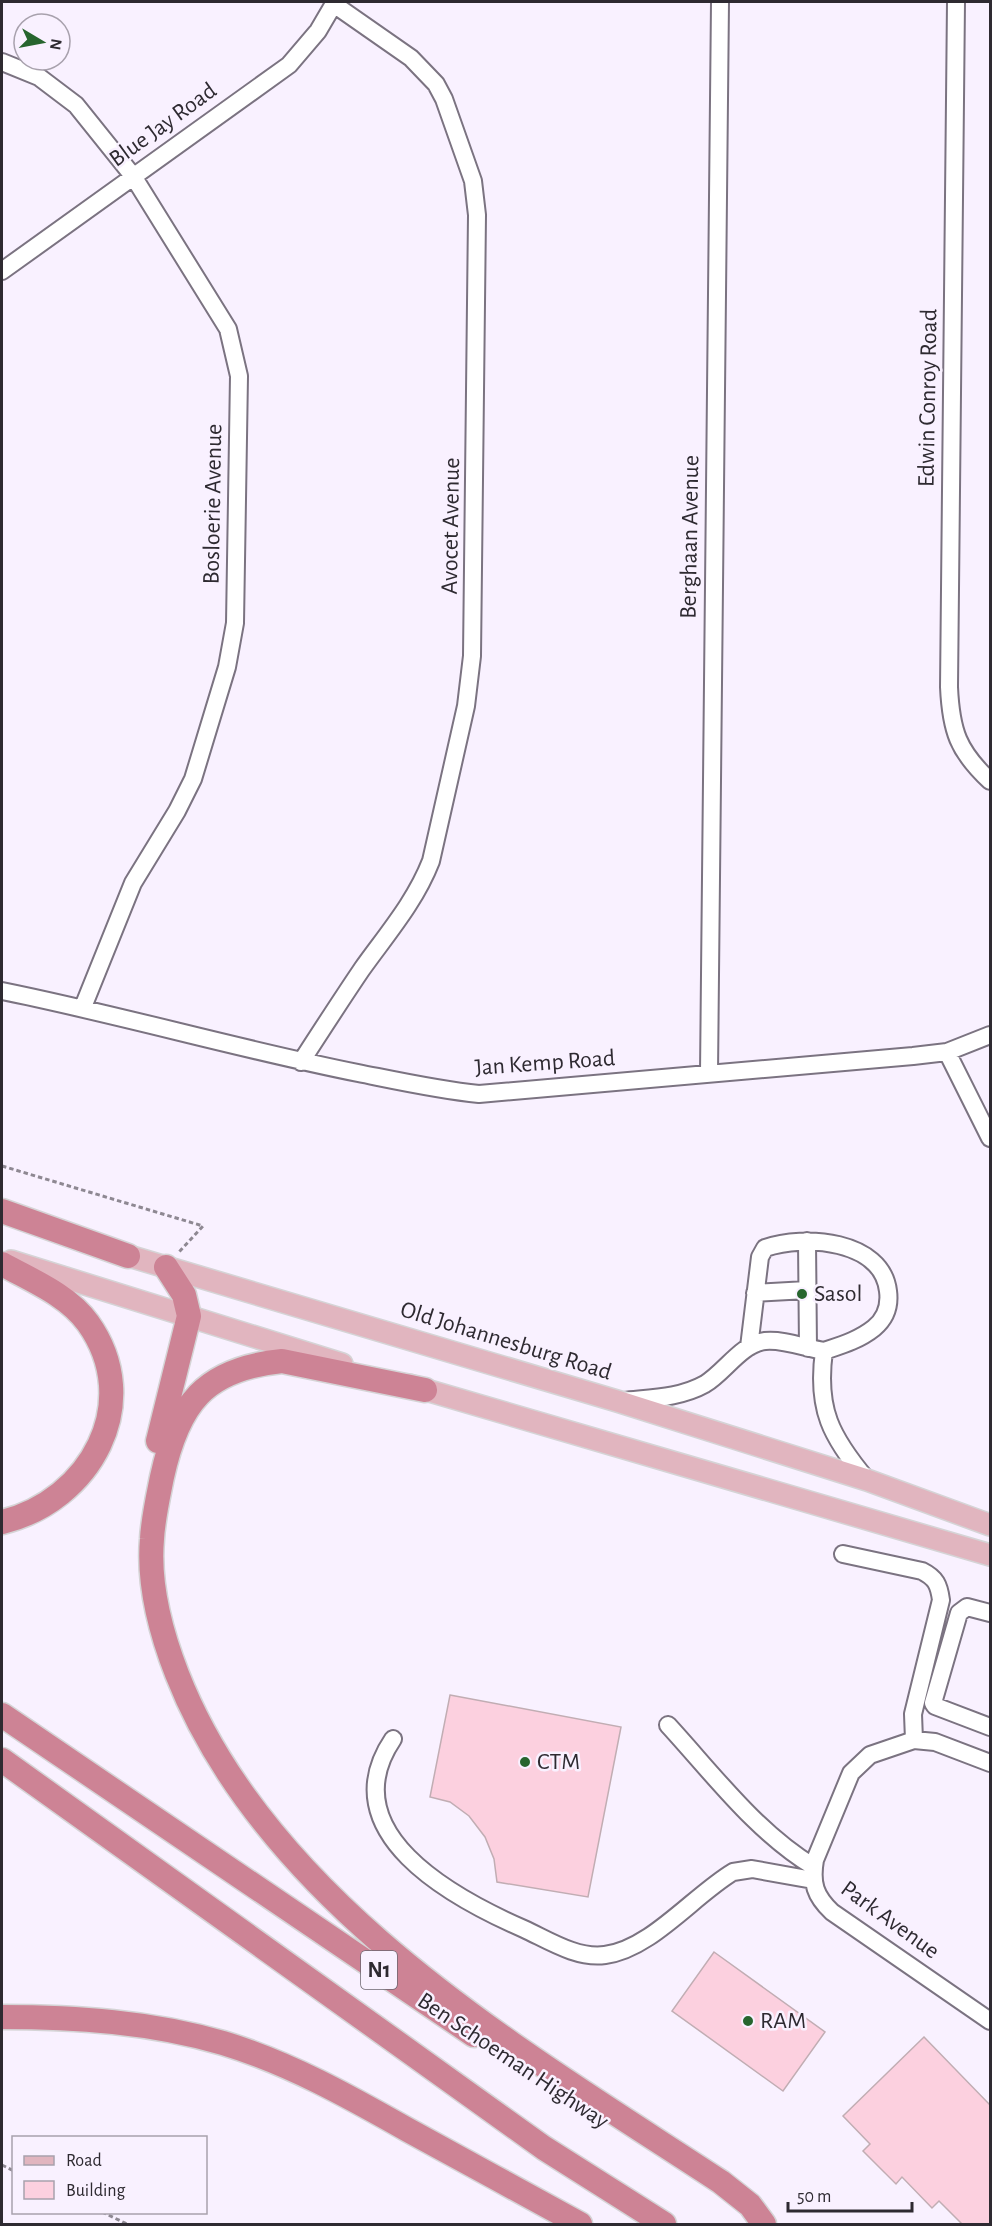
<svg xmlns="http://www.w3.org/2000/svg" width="992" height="2226" font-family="'Alegreya Sans',sans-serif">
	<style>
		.building { fill: #fcd0df; stroke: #c1adb3; stroke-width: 1.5 }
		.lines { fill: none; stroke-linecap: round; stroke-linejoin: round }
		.minor-casing { stroke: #7b7381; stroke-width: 20 }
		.major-casing { stroke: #d5d4d6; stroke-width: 24 }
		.highway-casing { stroke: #d5d4d6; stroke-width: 27 }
		.path { stroke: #8e8892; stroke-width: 3; stroke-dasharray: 4.5 3; stroke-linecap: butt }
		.minor { stroke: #fff; stroke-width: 16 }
		.major { stroke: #e1b5bf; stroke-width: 21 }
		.highway { stroke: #cd8395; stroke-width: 24 }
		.poi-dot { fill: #27652e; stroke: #f9f1ff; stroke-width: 2 }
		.labels { text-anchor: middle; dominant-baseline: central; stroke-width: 5; stroke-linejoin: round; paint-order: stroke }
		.shield { fill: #f9f1ff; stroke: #6b666f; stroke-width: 1.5 }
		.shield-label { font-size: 22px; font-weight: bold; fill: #2e2a31 }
		.street-label { font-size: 24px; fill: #2e2a31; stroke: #f9f1ff }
		.poi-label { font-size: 24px; fill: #2e2a31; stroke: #f9f1ff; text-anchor: start }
	</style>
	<rect width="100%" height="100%" fill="#f9f1ff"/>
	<path class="building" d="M450,1695l171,32 -33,170 -91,-15 -3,-23 -9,-22 -16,-21 -19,-14 -20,-5z
		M714,1952l111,80 -42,59 -111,-80z
		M924,2037l66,68v119h-28l-23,-23 -7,7 -30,-31 -6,7 -33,-33 7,-7 -27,-28z"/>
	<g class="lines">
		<g class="minor-casing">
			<path id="minor" d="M956,2l-7,685c2,44 9,64 41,94
				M2,62l37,15 37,28 57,71 95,153 11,47 -4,247 -8,44 -34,112 -16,32 -44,72 -50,124
				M2,271l287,-206 29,-34 17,-29
				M2,991c119,24 236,58 356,82 40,8 80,17 121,21l434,-38 34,-4 43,-17
				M947,1052l43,86
				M301,1062c20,-31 40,-62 61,-93 25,-35 53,-67 69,-108l35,-155 6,-50 5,-441 -4,-34 -29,-82 -8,-15 -25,-26 -76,-53
				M709,1073l11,-1071
				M807,1241l1,107
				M755,1293l52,-3
				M749,1347l11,-90 5,-9c39,-14 117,-8 123,43 2,15 -2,27 -14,37 -15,12 -32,17 -50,23
				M624,1401c27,-3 56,-3 81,-17 20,-12 36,-40 60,-43 18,-2 41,7 59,10 -8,58 7,86 43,129
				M843,1554l79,17c14,7 17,14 19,29l-28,114 1,26
				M990,1613l-23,-6 -8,6 -26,90 2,3 55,21
				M668,1725c45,49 88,107 146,142
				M393,1739c-63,93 60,159 131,190 24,11 53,30 81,26 46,-6 88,-59 128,-83l19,-3 61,11
				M990,1763l-55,-21 -21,-2 -44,15 -19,18 -36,87c-4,23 0,36 17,52l158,109"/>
		</g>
		<g class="major-casing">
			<path id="major" d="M112,1251l505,150 250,79 123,45
				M11,1261l331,103
				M409,1385l581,170"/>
		</g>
		<g class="highway-casing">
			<path id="highway" d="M2,1211l126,45
				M2,1264c29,16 66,31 86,59 57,80 2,178 -86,199
				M425,1390l-143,-29c-78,8 -104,43 -120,116 -4,20 -9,42 -10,62 -4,45 9,94 25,135 90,231 346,378 544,508l29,23 14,19
				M158,1441l31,-125 -5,-21 -18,-28
				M2,1715l472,320
				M2,1760l542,388 120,76
				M2,2017c74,0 149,5 221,26 66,20 125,53 185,87 57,31 115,63 172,94"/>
		</g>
		<path class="path" d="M2,1166l201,60 -24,26
			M2,2165l12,6
			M102,2212l25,12"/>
		<use href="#minor" class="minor"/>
		<use href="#major" class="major"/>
		<use href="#highway" class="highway"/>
	</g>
	<g class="poi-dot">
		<circle cx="802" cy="1294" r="6"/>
		<circle cx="525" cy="1762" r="6"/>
		<circle cx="748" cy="2021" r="6"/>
	</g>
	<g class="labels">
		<rect class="shield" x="361" y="1951" width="36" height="38" rx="4.5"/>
		<g class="shield-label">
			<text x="379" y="1970">N1</text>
		</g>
		<g class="street-label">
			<text transform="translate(163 125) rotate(-36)">Blue Jay Road</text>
			<text transform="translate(928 398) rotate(-89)">Edwin Conroy Road</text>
			<text transform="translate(213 504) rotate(-89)">Bosloerie Avenue</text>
			<text transform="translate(451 526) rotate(-89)">Avocet Avenue</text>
			<text transform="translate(690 537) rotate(-89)">Berghaan Avenue</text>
			<text transform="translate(545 1063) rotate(-4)">Jan Kemp Road</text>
			<text transform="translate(506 1341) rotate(17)">Old Johannesburg Road</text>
			<text transform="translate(890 1920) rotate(36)">Park Avenue</text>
			<text transform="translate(513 2061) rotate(34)">Ben Schoeman Highway</text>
		</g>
		<g class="poi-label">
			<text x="814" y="1294">Sasol</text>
			<text x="537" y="1762">CTM</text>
			<text x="760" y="2021">RAM</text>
		</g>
	</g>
	<rect width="992" height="2226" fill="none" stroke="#2e2a31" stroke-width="6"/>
	<rect x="12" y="2136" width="195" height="78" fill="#f9f1ff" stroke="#a8a1ad" stroke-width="1.5"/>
	<rect x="24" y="2156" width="30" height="9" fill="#e1b5bf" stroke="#a8a1ad" stroke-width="1.5"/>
	<text x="66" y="2166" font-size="18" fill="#2e2a31">Road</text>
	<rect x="24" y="2181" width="30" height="18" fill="#fcd0df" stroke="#a8a1ad" stroke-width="1.5"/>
	<text x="66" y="2196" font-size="18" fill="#2e2a31">Building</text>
	<g transform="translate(42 42) rotate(100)"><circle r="28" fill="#f9f1ff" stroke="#a8a1ad" stroke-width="1.5"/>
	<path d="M0-4.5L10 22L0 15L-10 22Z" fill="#27652e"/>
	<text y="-9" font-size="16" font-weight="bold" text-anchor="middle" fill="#2e2a31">N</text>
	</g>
	<path d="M788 2202v9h124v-9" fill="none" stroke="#2e2a31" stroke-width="3"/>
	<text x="797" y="2202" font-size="18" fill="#2e2a31" stroke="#f9f1ff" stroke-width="4.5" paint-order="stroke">50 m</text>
</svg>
